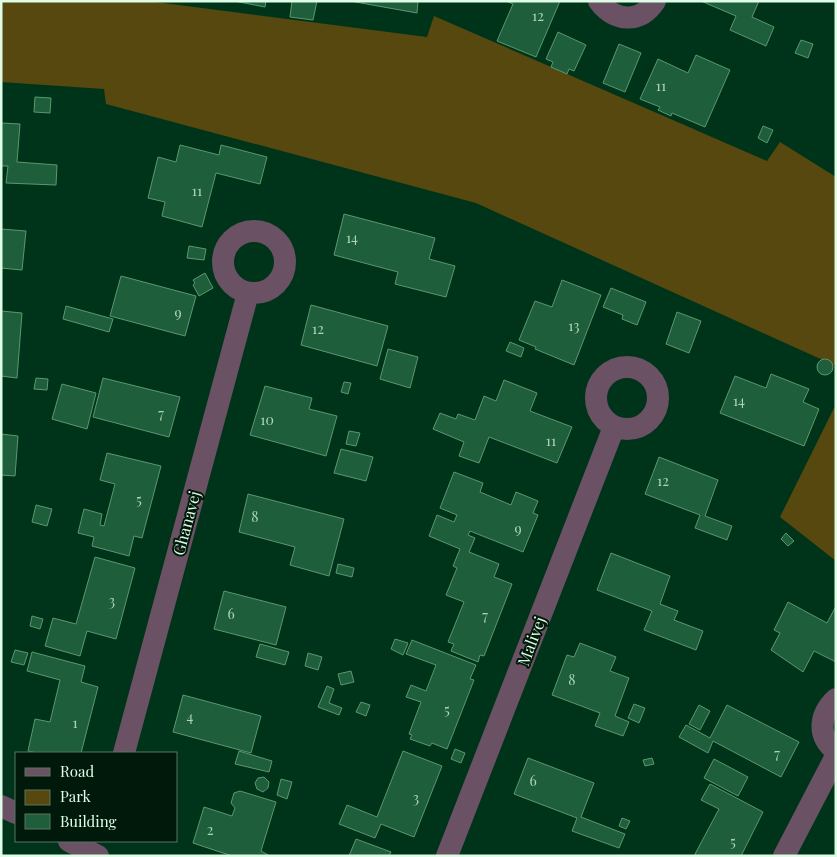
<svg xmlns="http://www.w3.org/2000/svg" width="837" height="857" font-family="'Playfair Display',serif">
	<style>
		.green { fill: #56480e }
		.building { fill: #1e5e3a; stroke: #599870 }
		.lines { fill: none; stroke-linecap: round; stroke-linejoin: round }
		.minor { stroke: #6a5164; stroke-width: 22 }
		.labels { text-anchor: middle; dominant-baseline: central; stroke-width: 4; stroke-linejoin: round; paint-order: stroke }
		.number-label { font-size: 14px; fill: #aed5bc }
		.street-label { font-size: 16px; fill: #defde7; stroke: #01190a }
	</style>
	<rect width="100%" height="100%" fill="#00341a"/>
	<path class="green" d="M1,1h147l279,36 7,-21 333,145 13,-19 56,35v189l-360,-163 -370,-99 -2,-15 -103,-7z
		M836,404v157l-56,-44z"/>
	<path class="building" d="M234,1h32l-1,6z
		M292,1h25l-4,19 -23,-3z
		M350,1h68l-1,12z
		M506,1h54l-24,56 -39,-16 16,-37z
		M701,1h58l-7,16 22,10 -8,19 -36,-16 6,-14z
		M558,32l28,13 -12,26 -5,-2 -2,5 -16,-7 2,-5 -7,-3z
		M801,40l12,4 -5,14 -13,-5z
		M619,44l22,9 -16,39 -22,-9z
		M696,55l34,15 -25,57 -33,-14 -1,3 -13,-6 2,-3 -20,-8 18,-40 30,14z
		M35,97l16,1 -1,15 -16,-1z
		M1,123l19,1 -3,38 40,3 -1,20 -50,-2 2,-17h-7z
		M763,126l10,4 -6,13 -9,-5z
		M180,145l39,10 2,-10 46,12 -7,27 -44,-11 -14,54 -40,-11 3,-14 -17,-4 10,-41 18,5z
		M344,214l91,24 -6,21 26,7 -9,31 -51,-13 3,-12 -64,-17z
		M1,229l25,2 -4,39 -21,-2z
		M189,246l17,3 -2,11 -17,-2z
		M205,273l8,15 -14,8 -6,-11 2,-2 -2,-3z
		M121,276l75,20 -11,40 -75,-20z
		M562,280l39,15 -27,70 -39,-16 1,-2 -17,-7 16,-39 17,6z
		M611,288l35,14 -9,23 -15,-6 1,-4 -20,-8z
		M311,305l77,21 -11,40 -76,-21z
		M66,306l47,13 -4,13 -46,-13z
		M1,311l21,2 -5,65 -16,-2z
		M677,312l24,9 -12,32 -23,-9z
		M510,342l14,6 -3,9 -15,-6z
		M388,349l30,8 -8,31 -30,-9z
		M817 367a8 8 0 1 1 16 0a8 8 0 1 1-16 0Z
		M771,374l38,15 -6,13 16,7 -15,37 -84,-33 15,-37 31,12z
		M36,378l12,1 -1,11 -13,-1z
		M103,378l77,19 -11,40 -76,-20z
		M504,380l33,13 -7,18 42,16 -15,36 -68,-26 -10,26 -20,-7 5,-14 -31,-13 7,-16 16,6 2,-5 17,6 9,-24 12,5z
		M344,382l7,1 -3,11 -7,-2z
		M62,384l34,9 -9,36 -35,-10z
		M265,386l47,12 -3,11 28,7 -11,40 -76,-21z
		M349,431l11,2 -4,13 -10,-2z
		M1,434l17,2 -3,40 -14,-1z
		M341,449l32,8 -7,24 -32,-8z
		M107,453l54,13 -19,72 -8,-2 -5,20 -37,-10 2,-9 -16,-4 6,-24 18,5 -2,11 4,1 11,-42 -15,-4z
		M659,457l59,23 -13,36 27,10 -5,14 -32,-12 5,-13 -55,-21z
		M454,472l29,11 -3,9 31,13 5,-13 22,9 -5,12 5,2 -15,37 -53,-21 -2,4 7,3 -6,14 30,12 -5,13 18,7 -28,72 -4,-1 -2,7 -27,-11 3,-7 -6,-2 16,-40 -18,-7 11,-27 -4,-2 7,-17 -31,-13 8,-21 17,7 3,-7 -17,-7z
		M248,494l96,25 -15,57 -39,-11 5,-18 -56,-15z
		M36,505l16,4 -5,17 -15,-4z
		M786,533l8,8 -6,5 -7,-7z
		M611,553l59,23 -10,28 18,7 -4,9 29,11 -7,19 -52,-20 8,-19 -55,-21z
		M95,557l40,11 -19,71 -29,-8 -7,25 -35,-10 8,-28 23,6z
		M338,564l16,4 -2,9 -16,-4z
		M224,591l62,16 -10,38 -62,-16z
		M788,602l39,21 9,-17v56l-22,-11 -11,21 -32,-22 9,-17 -6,-3z
		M32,616l11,3 -3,10 -10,-3z
		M395,639l13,4 -5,12 -12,-6z
		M412,640l64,25 -6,14 4,1 -27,69 -15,-6 -2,3 -20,-7 2,-4 -3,-1 12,-32 -15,-5 5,-12 15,6 10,-26 -30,-11z
		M580,643l36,14 -6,14 19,7 -14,38 14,6 -6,14 -28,-10 5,-13 -48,-18 15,-40 7,2z
		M260,644l29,8 -4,13 -29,-8z
		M15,650l13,3 -4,12 -13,-3z
		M32,652l53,14 -4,16 17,5 -17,66h-44l-9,-2 7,-32 15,3 10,-42 -33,-9z
		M308,653l14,4 -4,13 -13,-4z
		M351,671l3,11 -13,3 -3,-11z
		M327,686l7,3 -5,14 13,5 -3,7 -21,-8z
		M183,695l78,21 -10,37 -78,-21z
		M361,702l9,3 -4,11 -10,-4z
		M634,704l11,4 -6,15 -11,-5z
		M699,705l11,6 -10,19 -11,-6z
		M727,705l72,37 -18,35 -68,-36 -5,12 -29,-16 7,-12 24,13z
		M455,749l10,4 -4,10 -10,-4z
		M239,751l33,10 -3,11 -34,-8z
		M403,751l39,15 -28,71 -33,-13 -6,14 -36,-14 8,-19 30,12z
		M528,758l66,25 -13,34 44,17 -6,14 -47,-17 5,-13 -63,-24z
		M652,758l2,6 -9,2 -2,-6z
		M714,759l34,18 -10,19 -34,-18z
		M264,777l5,5 -1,6 -5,4 -6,-3 -2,-6 3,-5z
		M281,779l11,3 -5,17 -10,-4z
		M710,784l53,28 -22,44h-47l25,-47 -18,-9z
		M240,791l36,11 -15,49 9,5h-38l-39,-13 11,-36 28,9 3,-8 -4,-5 3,-10z
		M622,818l8,3 -4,8 -7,-3z
		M356,839l35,13 -2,4h-40z"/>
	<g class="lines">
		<path class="minor" d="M599,1c16,21 41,23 56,0
			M223 262a31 31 0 1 1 62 0a31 31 0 1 1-62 0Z
			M596 398a31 31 0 1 1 62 0a31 31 0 1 1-62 0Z
			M836,699c-17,16 -19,37 0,52
			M124,753l124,-460
			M1,806l15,7
			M69,841l29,15
			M447,856l167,-429
			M784,856l52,-100"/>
	</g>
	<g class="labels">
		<g class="number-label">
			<text x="538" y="15">12</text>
			<text x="661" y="85">11</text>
			<text x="197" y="190">11</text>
			<text x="352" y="237">14</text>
			<text x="178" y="312">9</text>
			<text x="574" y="325">13</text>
			<text x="318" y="328">12</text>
			<text x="739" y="400">14</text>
			<text x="161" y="413">7</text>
			<text x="267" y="419">10</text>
			<text x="551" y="440">11</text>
			<text x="663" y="480">12</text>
			<text x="139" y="499">5</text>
			<text x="255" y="516">8</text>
			<text x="518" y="528">9</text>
			<text x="112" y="600">3</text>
			<text x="231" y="613">6</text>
			<text x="485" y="615">7</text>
			<text x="572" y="679">8</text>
			<text x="447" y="709">5</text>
			<text x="190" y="716">4</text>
			<text x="75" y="722">1</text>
			<text x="777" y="753">7</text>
			<text x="533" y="780">6</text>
			<text x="416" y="797">3</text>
			<text x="210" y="829">2</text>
			<text x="733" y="841">5</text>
		</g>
		<g class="street-label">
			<text transform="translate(186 523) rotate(-75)">Ghanavej</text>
			<text transform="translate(531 641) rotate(-69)">Malivej</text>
		</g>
	</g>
	<rect width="837" height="857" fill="none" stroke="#defde7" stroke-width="5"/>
	<rect x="15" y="752" width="162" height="90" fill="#01190a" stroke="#597462"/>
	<rect x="25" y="768" width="25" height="8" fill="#6a5164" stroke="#597462"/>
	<text x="60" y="777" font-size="15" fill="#defde7">Road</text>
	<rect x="25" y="790" width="25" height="15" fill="#56480e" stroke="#597462"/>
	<text x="60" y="802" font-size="15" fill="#defde7">Park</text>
	<rect x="25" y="814" width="25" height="15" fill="#1e5e3a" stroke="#597462"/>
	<text x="60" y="827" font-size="15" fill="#defde7">Building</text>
</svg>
